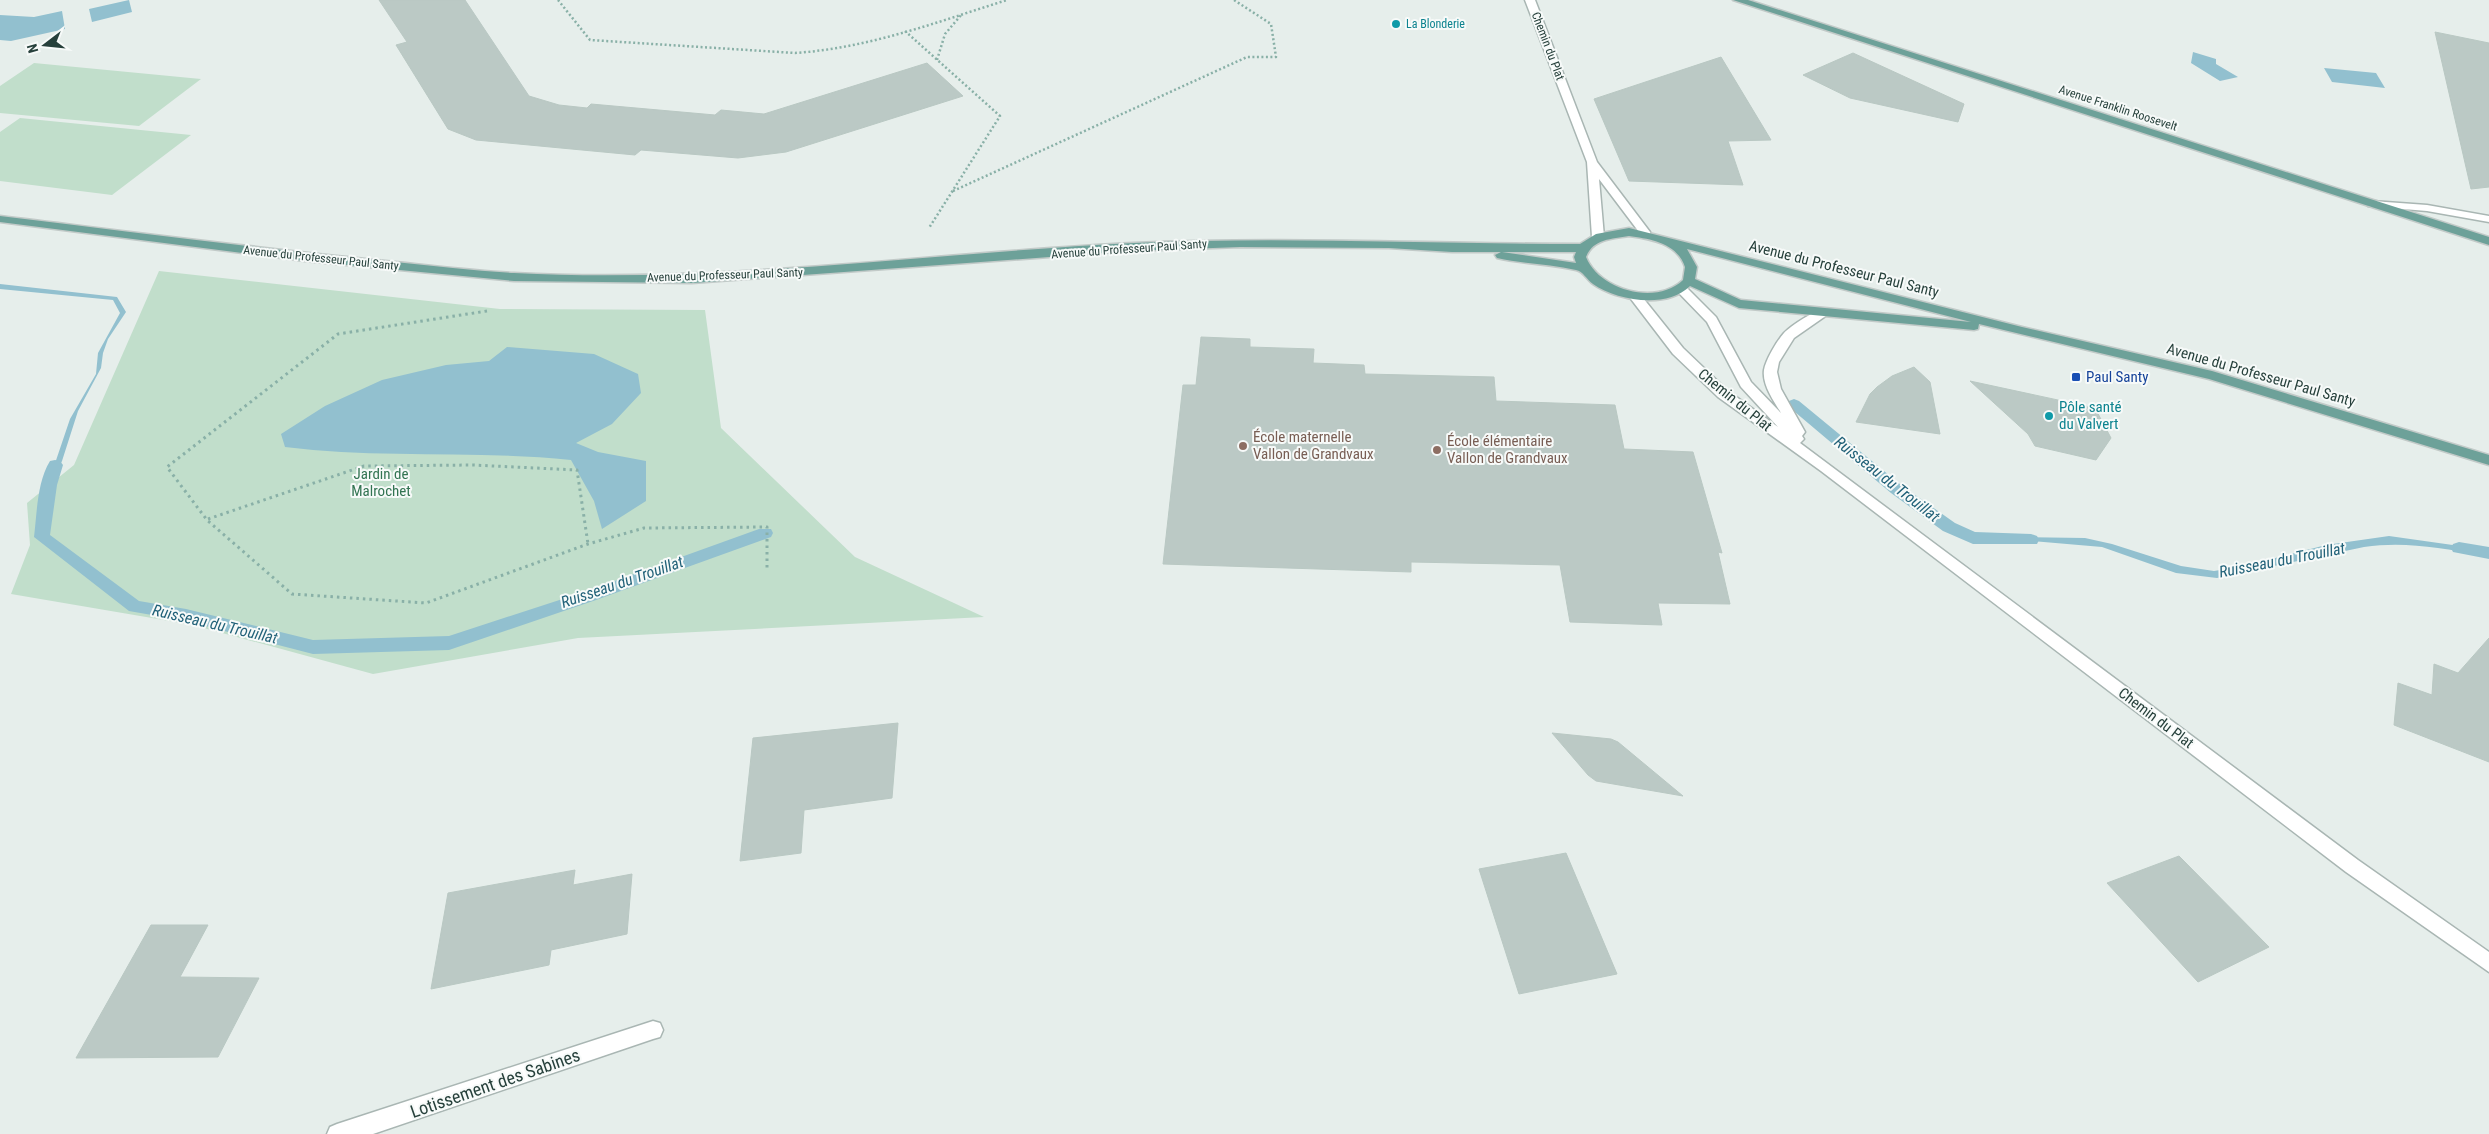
<svg xmlns="http://www.w3.org/2000/svg" width="2489" height="1134" font-family="'Roboto Condensed',sans-serif">
	<style>
		.green { fill: #c1decb }
		.water { fill: #92c0cf }
		.lines { fill: none; stroke-linecap: round; stroke-linejoin: round }
		.stream { fill: #92c0cf; fill-rule: evenodd }
		.building { fill: #bbc9c5; stroke: #b9c8c3 }
		.minor-casing { stroke: #a9b6b3; stroke-width: 3 }
		.major-casing { stroke: #c2cac8; stroke-width: 3 }
		.path-far1 { stroke: #89b0a7; stroke-width: 2.5; stroke-dasharray: 2 2.5; stroke-linecap: butt }
		.path { stroke: #89b0a7; stroke-width: 3; stroke-dasharray: 2.5 4; stroke-linecap: butt }
		.minor { fill: #fff; fill-rule: evenodd }
		.major { fill: #6da199; fill-rule: evenodd }
		.culture-dot { fill: #0f9aa8; stroke: #f7faf9; stroke-width: 2 }
		.transit-dot { fill: #1a4fb4; stroke: #f7faf9; stroke-width: 2 }
		.education-dot { fill: #8d6e63; stroke: #f7faf9; stroke-width: 2 }
		.labels { text-anchor: middle; dominant-baseline: central; stroke-width: 4; stroke-linejoin: round; paint-order: stroke }
		.far-culture-label { font-size: 12px; fill: #0d838f; stroke: #f7faf9; text-anchor: start }
		.far-street-label { font-size: 12px; fill: #26403b; stroke: #f7faf9 }
		.street-label { font-size: 15px; fill: #26403b; stroke: #f7faf9 }
		.transit-label { font-size: 15px; fill: #164399; stroke: #f7faf9; text-anchor: start }
		.culture-label { font-size: 15px; fill: #0d838f; stroke: #f7faf9; text-anchor: start }
		.education-label { font-size: 15px; fill: #785e54; stroke: #f7faf9; text-anchor: start }
		.park-label { font-size: 15px; fill: #327452; stroke: #f7faf9 }
		.water-label { font-size: 16px; font-style: italic; fill: #226279; stroke: #f7faf9 }
		.near-street-label { font-size: 18px; fill: #26403b; stroke: #f7faf9 }
	</style>
	<rect width="100%" height="100%" fill="#e6eeeb"/>
	<path class="green" d="M34,63l167,16 -62,47 -139,-13v-27z
		M20,118l171,17 -79,60 -112,-14v-49z
		M159,271l341,38 205,1 16,118 134,129 129,60 -406,21 -205,36 -180,-49 -182,-31 19,-49 -3,-42 47,-38z"/>
	<path class="water" d="M129,0l3,12 -40,10 -3,-13z
		M62,11l3,18 -54,12 -11,-1v-25l34,2z
		M2193,52l23,7v5l22,13 -18,4 -29,-18z
		M2324,68l52,5 9,15 -53,-6z
		M0,284l117,13 9,15 -18,27 -5,14 -2,15 -23,43 -16,50 -10,22 -5,4 23,-68 26,-45 2,-21 22,-40 -7,-13 -113,-11z
		M507,347l87,7 44,20 3,19 -29,31 -36,19 22,9 48,9v40l-44,28 -8,-28 -23,-41c-95,-10 -191,-1 -286,-13l-4,-13 44,-28 57,-26 64,-15 43,-4z
		M2389,536l92,13v6c-40,-7 -77,-14 -117,-8l-147,31 -41,-5 -74,-26 -92,-8 -1,-2 76,1 27,6 69,22 33,5 30,-5 82,-21z"/>
	<g class="lines">
		<path class="stream" d="M1794,399l5,2 102,84 54,38 20,9 56,2 6,2 2,4 -2,4h-64l-30,-13 -52,-38 -102,-86 -2,-3 2,-3z
			M55,460l5,1 3,4 -6,20 -7,50 89,66 47,8 127,31 136,-4 135,-44 175,-63h12l2,4 -2,4 -175,63 -147,50 -136,4 -127,-33 -57,-10 -95,-74c3,-24 3,-55 16,-76z
			M2459,542l30,5v12l-36,-7 -2,-4 2,-4z"/>
	</g>
	<path class="building" d="M379,0h86l64,96 30,9 28,3 4,-4 124,11 6,-5 43,4 163,-51 36,33 -177,56 -48,6 -97,-8 -6,5 -159,-15 -28,-11 -52,-84 11,-3z
		M2435,32l54,11v144l-18,2z
		M1853,53l111,51 -6,18 -108,-24 -47,-23z
		M1721,57l50,83 -43,1 15,44 -114,-4 -35,-82z
		M1201,337l49,2v8l64,2 -1,14 51,2 1,9 129,3 2,24 119,4 9,44 69,3 29,101 -4,-1 12,52 -72,-1 4,22 -92,-3 -10,-57 -149,-3v10l-248,-8 20,-179h13z
		M1914,367l16,15 10,52 -84,-12 14,-28 7,-7 15,-11z
		M1970,381l125,27 16,30 -15,22 -61,-14 -7,-12z
		M2489,638v124l-95,-37 4,-42 34,12 2,-31 24,9z
		M898,723l-6,75 -88,12 -3,43 -61,8 13,-123z
		M1552,733l59,6 7,3 65,54 -87,-15 -8,-6z
		M1566,853l51,121 -98,20 -40,-125z
		M2179,856l90,91 -71,35 -91,-99z
		M575,870l-2,15 59,-11 -5,60 -76,16 -2,15 -118,24 17,-96z
		M151,925h57l-28,52 79,1 -41,79 -142,1z"/>
	<g class="lines">
		<g class="minor-casing">
			<path id="minor" d="M1525,0h10l62,162 53,70v4h-8l-43,-57 5,58 -6,4 -6,-4 -5,-75z
				M2372,201l55,4 62,11v6l-62,-11 -59,-5v-4z
				M1681,285l4,1 31,31 35,65 30,31c-7,-12 -19,-28 -17,-43 2,-11 13,-29 20,-37 7,-7 35,-26 43,-24l2,3 -2,3 -33,23 -15,24 -2,10 4,17 24,43 -3,4 2,3 -4,4 558,417 131,92v20l-143,-100 -525,-401 -103,-74 -45,-43 -42,-55 -2,-3 2,-3h8l44,55 45,43 50,36 -37,-40 -34,-65 -32,-33z
				M653,1021l7,2 3,7 -3,7 -7,2 -280,95h-46l3,-7 7,-3z"/>
		</g>
		<g class="major-casing">
			<path id="major" d="M1733,0h15l741,237v8z
				M0,216c132,16 263,33 395,46 40,4 80,9 119,11 208,11 413,-20 620,-30 149,-7 297,1 446,1l16,-10 33,-6 393,99 190,44 277,84v10l-280,-86 -230,-55 -1,5 -4,1 -235,-22 -49,-22c-23,23 -73,15 -97,-2 -6,-4 -10,-13 -17,-14 -26,-6 -53,-6 -79,-12l-2,-3 6,-3h-49l-63,-4 -149,-1 -109,4 -439,32 -178,-2 -209,-20 -305,-39zM1629,236c22,3 48,7 56,31l-2,13c-27,26 -84,10 -97,-23 7,-18 25,-18 43,-21zM1687,249l284,73 -230,-22 -46,-21 2,-12zM1502,252h74l-2,5 2,6z"/>
		</g>
		<path class="path-far1" d="M558,0l32,40 205,13c74,-5 142,-31 212,-53
			M905,31l95,85 -71,112
			M937,60l8,-26 17,-20
			M953,191l294,-134h29l-5,-33 -37,-24"/>
		<path class="path" d="M487,311l-149,23 -171,133 40,53 85,74 134,9 162,-59 56,-16 123,-1v42
			M208,519l156,-53 109,-1 104,5 11,74"/>
		<use href="#minor" class="minor"/>
		<use href="#major" class="major"/>
	</g>
	<g class="culture-dot">
		<circle cx="1396" cy="24" r="5"/>
		<circle cx="2049" cy="416" r="5"/>
	</g>
	<rect class="transit-dot" x="2071" y="372" width="10" height="10" rx="2.5"/>
	<g class="education-dot">
		<circle cx="1243" cy="446" r="5"/>
		<circle cx="1437" cy="450" r="5"/>
	</g>
	<g class="labels">
		<g class="far-culture-label">
			<text x="1406" y="24">La Blonderie</text>
		</g>
		<g class="far-street-label">
			<text transform="translate(1548 46) rotate(69)">Chemin du Plat</text>
			<text transform="translate(2118 108) rotate(18)">Avenue Franklin Roosevelt</text>
			<text transform="translate(1129 249) rotate(-4)">Avenue du Professeur Paul Santy</text>
			<text transform="translate(321 258) rotate(6)">Avenue du Professeur Paul Santy</text>
			<text transform="translate(725 275) rotate(-2)">Avenue du Professeur Paul Santy</text>
		</g>
		<g class="street-label">
			<text transform="translate(1844 269) rotate(14)">Avenue du Professeur Paul Santy</text>
			<text transform="translate(2261 375) rotate(16)">Avenue du Professeur Paul Santy</text>
			<text transform="translate(1735 400) rotate(39)">Chemin du Plat</text>
			<text transform="translate(2156 718) rotate(37)">Chemin du Plat</text>
		</g>
		<g class="transit-label">
			<text x="2086" y="377">Paul Santy</text>
		</g>
		<g class="culture-label">
			<text x="2059" y="407">Pôle santé<tspan x="2059" dy="17">du Valvert</tspan></text>
		</g>
		<g class="education-label">
			<text x="1253" y="437">École maternelle<tspan x="1253" dy="17">Vallon de Grandvaux</tspan></text>
			<text x="1447" y="441">École élémentaire<tspan x="1447" dy="17">Vallon de Grandvaux</tspan></text>
		</g>
		<g class="park-label">
			<text x="381" y="474">Jardin de<tspan x="381" dy="17">Malrochet</tspan></text>
		</g>
		<g class="water-label">
			<text transform="translate(1887 479) rotate(38)">Ruisseau du Trouillat</text>
			<text transform="translate(2282 560) rotate(-11)">Ruisseau du Trouillat</text>
			<text transform="translate(622 582) rotate(-19)">Ruisseau du Trouillat</text>
			<text transform="translate(215 624) rotate(13)">Ruisseau du Trouillat</text>
		</g>
		<g class="near-street-label">
			<text transform="translate(495 1083) rotate(-19)">Lotissement des Sabines</text>
		</g>
	</g>
	<g transform="translate(45 45) rotate(254)" stroke="#f7faf9" stroke-width="4" paint-order="stroke">
	<path d="M0-4L9 19L0 12L-9 19Z" fill="#26403b"/>
	<text y="-8" font-size="14" font-weight="bold" text-anchor="middle" fill="#26403b">N</text>
	</g>
</svg>
